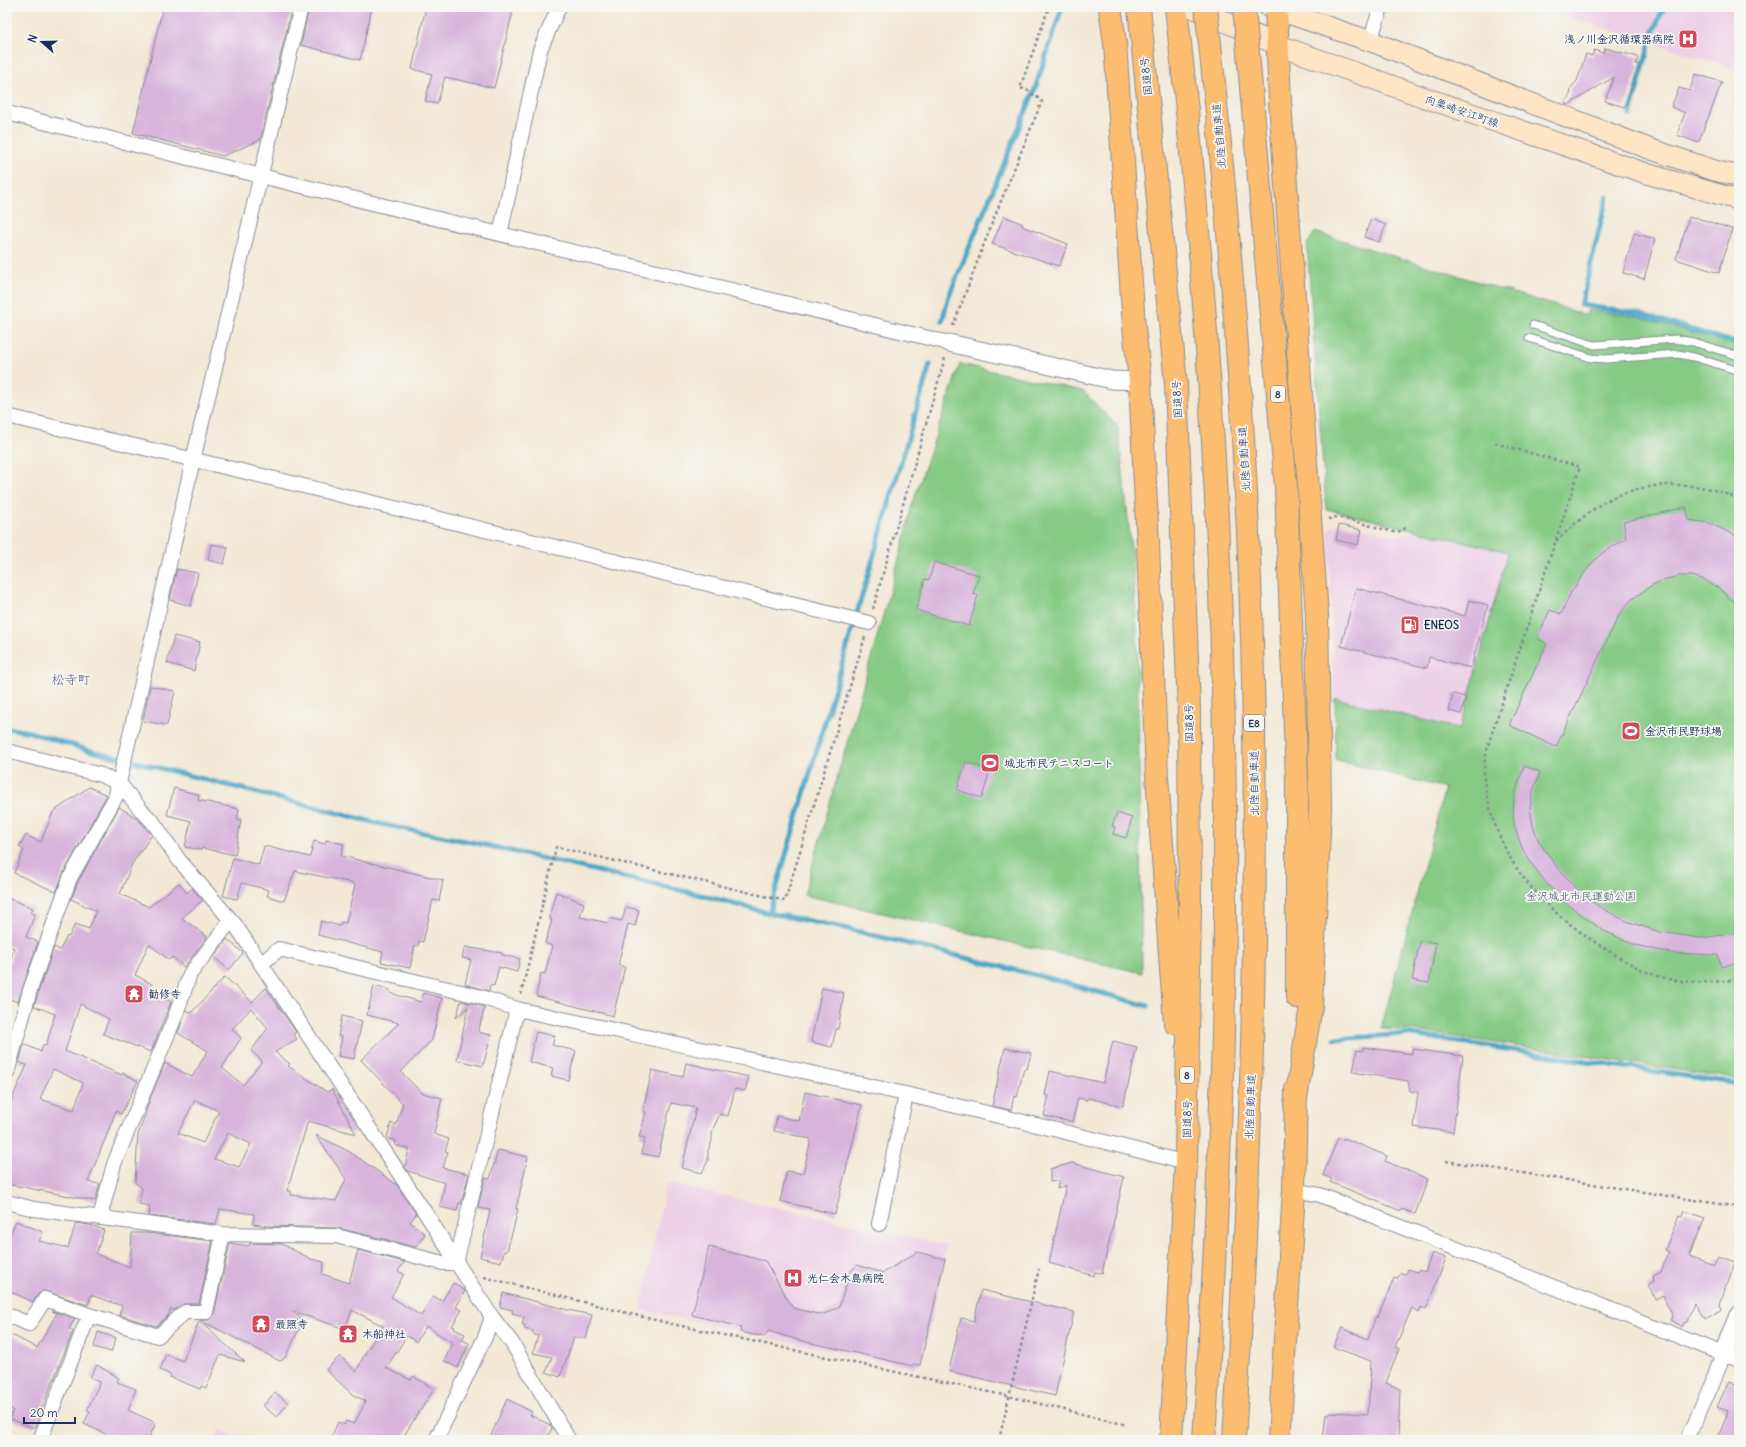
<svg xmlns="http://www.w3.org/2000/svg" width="1746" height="1447" font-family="Delius,'Klee One',sans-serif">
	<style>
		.built { fill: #eed0e7 }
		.green { fill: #86cb85; stroke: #507d72 }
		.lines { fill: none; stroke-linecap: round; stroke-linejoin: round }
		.stream { stroke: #48a7c7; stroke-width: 5 }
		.building { fill: #d8b3dc; fill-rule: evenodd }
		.service-casing { stroke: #878c9a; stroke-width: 9 }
		.minor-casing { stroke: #878c9a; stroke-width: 16 }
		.tertiary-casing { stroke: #878c9a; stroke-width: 19 }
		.secondary-casing { stroke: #878c9a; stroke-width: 22 }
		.trunk-casing { stroke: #878c9a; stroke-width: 24 }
		.motorway-casing { stroke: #878c9a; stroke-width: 24 }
		.path { stroke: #878c9a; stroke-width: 2.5; stroke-dasharray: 3 3; stroke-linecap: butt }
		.service { stroke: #fff; stroke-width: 7 }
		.minor { stroke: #fff; stroke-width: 14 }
		.tertiary { stroke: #fff; stroke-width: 17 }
		.secondary { stroke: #fee5c5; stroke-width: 20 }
		.trunk { stroke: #fcbd6f; stroke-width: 22 }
		.motorway { stroke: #fcbd6f; stroke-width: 22 }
		.trunk-bridge-casing { stroke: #878c9a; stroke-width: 24; stroke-linecap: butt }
		.motorway-bridge-casing { stroke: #878c9a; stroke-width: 24; stroke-linecap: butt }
		.trunk-bridge { stroke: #fcbd6f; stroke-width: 22 }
		.motorway-bridge { stroke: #fcbd6f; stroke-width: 22 }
		.labels { text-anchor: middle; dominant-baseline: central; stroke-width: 3.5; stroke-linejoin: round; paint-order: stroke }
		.shield { fill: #f6f6f2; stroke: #5d6b8a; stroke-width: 1 }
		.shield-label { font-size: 10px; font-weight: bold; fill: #1b2f5e }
		.poi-label { font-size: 11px; font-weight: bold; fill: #1b2f5e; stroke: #f6f6f2; text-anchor: start }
		.street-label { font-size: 11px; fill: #1b2f5e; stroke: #f6f6f2 }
		.park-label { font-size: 11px; fill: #365668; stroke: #f6f6f2 }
		.quarter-label { font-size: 13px; fill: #5d5d8a; stroke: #f6f6f2 }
	</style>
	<rect width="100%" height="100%" fill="#f6f6f2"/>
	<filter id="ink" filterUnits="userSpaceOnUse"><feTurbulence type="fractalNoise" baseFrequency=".025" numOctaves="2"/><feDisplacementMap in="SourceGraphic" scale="8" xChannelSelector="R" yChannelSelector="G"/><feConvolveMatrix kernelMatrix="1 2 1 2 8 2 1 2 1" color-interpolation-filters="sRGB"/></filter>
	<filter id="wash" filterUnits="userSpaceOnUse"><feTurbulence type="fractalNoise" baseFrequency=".012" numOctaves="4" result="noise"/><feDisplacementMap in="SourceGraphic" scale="16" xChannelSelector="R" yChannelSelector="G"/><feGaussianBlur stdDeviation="0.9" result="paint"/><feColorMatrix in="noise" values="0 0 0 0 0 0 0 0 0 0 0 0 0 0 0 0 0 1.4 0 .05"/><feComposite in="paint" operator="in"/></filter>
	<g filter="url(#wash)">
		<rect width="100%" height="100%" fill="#f3e8d5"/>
		<path class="built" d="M1535,7h204v63z
			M1339,522l57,14 8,-1 10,-5 94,22 -48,177 -125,-31 -7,-168z
			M666,1183l281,62 -32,124 -274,-59z
			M220,1429l22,11h-27z"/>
		<path class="green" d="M1315,232l271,83 2,-5 50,7 101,29v733l-331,-49 -27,-1 64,-241 -109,-28 -1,-62 125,31 48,-177 -182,-43 -19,-265z
			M960,364l123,27 35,36 14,129 5,74 5,343 -338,-78 100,-354 7,-33z"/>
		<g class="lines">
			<path class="stream" d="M1630,115l21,-77 13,-31
				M1607,197l-26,108 58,9 100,30
				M942,321l7,-25 86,-207 27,-82
				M7,728l22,4 59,18 297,75 91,18 225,52 68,18 75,15 204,50 100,28
				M769,913l161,-549
				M1335,1039l70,-5 334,50"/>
		</g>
		<g id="blocks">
			<path class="building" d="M163,7h129l-32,133 -37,16 -90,-23z
				M309,7h63l-12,53 -59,-15z
				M426,7h88l-20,81 -49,-11 -8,27 -12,-3 7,-27 -20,-5z
				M1605,48l33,9 -2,7 3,1 -13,39 -2,3 -19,-6 9,-24 -46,28 -3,-1 6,-12 -2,-2 8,-9 9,-27 6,2 2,-6 9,3z
				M1695,74l27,8 -23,59 -3,1 -19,-7 8,-22 -14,-6 8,-19 11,3z
				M1004,216l19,8 -1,2 46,18 -9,22 -67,-22z
				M1689,217l6,2 2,-1 35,11 -13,44 -43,-14z
				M1371,219l15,6 -7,17 -15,-5z
				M1634,233l21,6 -11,40 -21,-6z
				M1686,507l3,13 20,3 30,14v69l-22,-19 -12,-7 -13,-4h-12l-14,3 -14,6 -21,15 -12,15 -63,132 -47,-22 38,-81 -10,-6 13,-28 11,4 10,-22 19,-27 12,-12 24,-15 -3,-16z
				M1339,525l23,5 -4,15 -22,-5z
				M211,544l17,3 -4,17 -16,-4z
				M934,562l45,13 -6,19 5,1 -9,31 -53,-16 9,-31 4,1z
				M177,569l21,4 -7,33 -21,-6z
				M1356,588l109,28 4,-16 19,5 -17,63 -42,-11 -2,11 -86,-22z
				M174,636l26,6 -6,29 -27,-8z
				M150,686l25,5 -8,34 -24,-4z
				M1453,694l13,3 -5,17 -12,-3z
				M966,762l24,8 -8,28 -25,-8z
				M1524,766l16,6 -7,19 -3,17 3,18 6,16 18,25 23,25 18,14 28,15 34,11 40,6 39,-5v29l-18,5 -3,-12 -47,-2 -36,-8 -33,-15 -40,-30 -15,-16 -16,-21 -9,-15 -7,-20 -2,-11 1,-21z
				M89,787l18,8 -44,79 -7,18 -42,-19 10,-23 -5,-3 7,-12 15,7 12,-30z
				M174,788l25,7 -1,5 41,9 -2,10 4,1 -6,35 -33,-7 -1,2 -16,-3 6,-26 -24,-6z
				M119,807l19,12 14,16 -20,29 -12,30 29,13 30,-24 8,10 5,-5 11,12 -21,18 25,19 -23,30 -12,-10 -3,3 -20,-16 -14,31 17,9 -2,4 21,14 -20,50 -48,-18 6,-15 -29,-15 -15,47 57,24 1,-2 15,8 -17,33 -5,-3 -28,71 12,2 -5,17 -88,-17v-74l20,-45 -8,-2 5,-19 17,8 2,-7 3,1 9,-32 -21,-8 4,-13 16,-46 6,3 7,-14 2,1 6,-13 14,5 7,-18 -25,-12 7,-17zM53,1069l30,14 -9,27 -34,-11z
				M1117,813l15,5 -6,20 -13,-4 2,-7 -3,-1z
				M326,840l18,4 -3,12 102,24 -4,21 -6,-1 -10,42 -4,-1 -1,5 -3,-1 -5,23 -29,-6 2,-10 -65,-17 3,-14 19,5 1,-4 5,1 9,-38 -2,-2 -58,-12 -11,30 -17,-5 2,-6 -27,-7 -5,16 -14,-3 10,-38 26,7 5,-19 46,11 4,-16 11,3z
				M556,892l28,11 -4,14 28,6 1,-5 13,3 4,-14 13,3 -4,16 -7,-2 -10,41 7,2 -12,49 -77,-20 5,-23 4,1 7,-28 -7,-3 7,-23 -2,-1 1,-9z
				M7,898l26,10 -2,5 4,1 -9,23 12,5 -20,60 -11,-4v-27l7,-23 -7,-3z
				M227,939l16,14 -14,17 -15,-13z
				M1420,940l16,3 -7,40 -17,-3z
				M465,947l37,6v2l18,4 -3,13 -18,-5 -5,19 -4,-1 -1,6 -24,-7 6,-24 -9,-2z
				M225,977l27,25 14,-14 30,44 -3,2 4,5 -22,13 15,12 -2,2 39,26 5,-3 24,45 -48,-13 -21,70h4v4l45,6 10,-22 -30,-44 34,17 47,33 19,29 -6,8 15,12 -9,13 -78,-19 -70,-2 -15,-2 1,-10 -34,-5 -4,15 -67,-8 1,-10 -11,-2 3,-16 -7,-5 3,-48 13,-39 14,-33 27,14 16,-26 -30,-18 8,-23 5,3zM251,1008l17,20 -17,23 11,10 -19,24 -21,-17 19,-30 -9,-9zM195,1100l24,11 -16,32 -25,-10zM228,1133l23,11 -12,23 -25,-8z
				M374,986l16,4v3l31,9 2,-9 19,5 -10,42 -31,32 21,21 20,5 -8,36 15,5 -4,12 3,1 -5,16 26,6 -8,30 -2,-1 -2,8 -17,-4 5,-24 -37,-12 -3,-4 4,-18 -14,-4 1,-4 -9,-3 4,-15 5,2 7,-21 -42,-44 38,-37 -32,-8z
				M822,988l22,5 -6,36h-2l-4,18 -21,-5z
				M461,1001l24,6 -7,25 13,3 -8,31 -26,-6 11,-53 -12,11z
				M342,1016l20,5 -8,38 -16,-3 4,-19 -4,-1z
				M536,1032l19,4 -3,9 24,6 -8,29 -17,-4 2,-8 -24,-6z
				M1113,1041l24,6 -14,59 -35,-8 -1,2 -9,-2 -6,24 -28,-6 5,-20 -4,-1 5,-24 53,12z
				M1363,1047l49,7v-5l51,7 -10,76 -39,-5 4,-35 -8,-1 -2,-10 -55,-9 4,-22 6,1z
				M1005,1048l26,5 -4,16 -3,-1 -7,29 -3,-1 -3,14 -19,-4z
				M686,1063l63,14 -4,14 -10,-2 -7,27 -8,-2 -8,17v10l-4,10v10l-6,12 -20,-5 14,-60 -25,-5 -13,54 -17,-4 4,-15 -6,-1 7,-25 -3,-1 9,-41 31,7z
				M805,1092l57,13 -27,109 -55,-13 7,-30 16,3 8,-35 -37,-8 3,-15 22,5z
				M1338,1138l5,2 1,-2 43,18 -2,5 43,18 -13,35 -13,-5 -1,2 -71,-29 2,-3 -9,-4z
				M498,1150l30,7 -12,52h2l-4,17 -7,25h-3l-3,11 -21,-5 10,-47 -12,-2 7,-30 5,1z
				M1072,1163l52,14 -22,96 -7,-1 -1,4 -45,-13 17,-78 -9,4 2,-8 -9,1v-13z
				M1684,1211l21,7 -16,38 25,9 4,-8 17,6 -15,42 2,4 -18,10 -9,-16 -7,19h-2l-3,5 -13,-7 2,-3 -9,-22 -8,4 -8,-13 6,-4 -1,-5 9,-5 8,-20 -4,-2 14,-35 3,1z
				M16,1221l27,11 -4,9 29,7 8,-25 14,2 14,5 -8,24 34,13 2,-34h15l66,8 -14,63h-15l-9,6 -4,-1 -3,7 -12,10 -37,-11 3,-9 -31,-11 -3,10 -44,-14 -6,3 -5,8 -26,-12v-48z
				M230,1243l19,3 1,-3 32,1 29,15 13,3 -2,12 27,9 9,-33 47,12 -7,9 6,3 -13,23 30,19 12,-20 9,5 11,-18 12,8 -9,16 6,3 -10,16 3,1 -1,2 11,5 -3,6 7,3 -11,25 -14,-7 9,-18 -27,-17 -10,16 -9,-6 -21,32 25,12 2,-4 21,13 -33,51h-71l8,-18 6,3 2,-4 8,3 12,-23 -13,-6 -27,-25 14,-14 16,16 11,-22 16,-24 -31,-16 -7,19 -53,-18 11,10 -18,37 -5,3 -80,-41h9l5,-6z
				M709,1247l56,14 28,47 29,7 17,-8 11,-35 7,-7 26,8 34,-21 28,7 -25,106 -6,-1 -1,2 -115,-26 -30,-9 -3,5 -11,-1 -14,-3 1,-5 -49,-12z
				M1432,1253l14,5 -20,51 -5,-2 -2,5 -7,-4 -17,39 4,2 -13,34 14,6 -2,51h-75l3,-26 3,1v-3l39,2 3,-53 -38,-14 9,-19 26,11 8,-23 2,1 16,-39 3,1 4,-6 5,1 2,-5 10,3 1,-2 6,2z
				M981,1290l93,22 -19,84 -106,-25 12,-53 13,3z
				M503,1293l65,17 24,5 -6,24 -12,-2 -14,40 -14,-5 6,-15 -19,-4 5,-17 -5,-2v-3l-9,-2 1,-4 -3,-1 2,-8 -12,-3 1,-3 -13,-3z
				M52,1311l23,8 -6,10 4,2 -39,97 -24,-9 3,-9 -6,-3v-73l9,3 21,11 20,-35z
				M199,1321l46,41 -25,-7 -14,33 -5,-2 -1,3 -30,-12 1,-2 -11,-5 6,-16 17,7z
				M98,1332l18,6 -5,14 -17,-5z
				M97,1365l22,13 -2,4 19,7 -8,21 28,13 -8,17h-30l-34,-16 6,-13 -3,-1 13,-28 -10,-5z
				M1728,1381l11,3v56h-23l11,-28 -10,-4z
				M275,1392l13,11 -11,14 -14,-11z
				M507,1399l25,13 -2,3 20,10 2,3 -6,12h-57z"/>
		</g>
	</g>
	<g filter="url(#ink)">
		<use href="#blocks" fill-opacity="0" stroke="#878c9a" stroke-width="1"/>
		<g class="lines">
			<g class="service-casing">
				<path id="service" d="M1533,325l61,20 82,-6 17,3 46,14
					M1529,338l62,20 14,1 73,-5 16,3 45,14"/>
			</g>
			<g class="minor-casing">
				<path id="minor" d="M1370,41l11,-34
					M7,113l254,63 688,167
					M500,234l40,-184 19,-43
					M7,416l239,56 623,151
					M7,751l94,24 18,8 22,27 12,12 26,38 57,66 194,294 32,51 30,46 20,26 57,97
					M261,964l18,-15 199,47 39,13
					M7,1073l23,-83 40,-112 45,-80 4,-15 74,-323 108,-453
					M1294,1190l26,5 419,165
					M7,1202l27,7 189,25 113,2 107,27h13
					M100,1217l14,-53 61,-147 15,-43 41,-54
					M879,1224l27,-129
					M456,1263l61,-254c224,49 448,95 669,154
					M7,1315l22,9 16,-25 44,16
					M40,1440l49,-125 69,21 27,-24h21l17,-78
					M436,1440l49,-103 7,-20
					M1688,1440l36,-86"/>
			</g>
			<g class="tertiary-casing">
				<path id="tertiary" d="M949,343l163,37 28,1
					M1724,1354l15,-39"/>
			</g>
			<g class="secondary-casing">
				<path id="secondary" d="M1191,7l87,38 151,54 219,75 91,26
					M1269,7l101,34 280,108 66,22 23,5"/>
			</g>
			<g class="trunk-casing">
				<path id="trunk" d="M1110,7l5,36 19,284 6,54 8,164 9,231 18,247
					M1139,7l37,377 13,326 1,195 -4,258 -15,277
					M1276,7l4,95 37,513 3,193 -9,198 -16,98
					M1297,782v215
					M1279,1440l15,-250 2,-101"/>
			</g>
			<g class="motorway-casing">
				<path id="motorway" d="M1176,7c34,301 51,604 49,907 -1,176 -10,351 -21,526"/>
			</g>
			<path class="path" d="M953,326l39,-103 50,-122 -15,-11 -7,-2 29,-81
				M1495,443l85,24 -91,275c-2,9 -5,18 -5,27 -1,13 3,27 6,39 17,65 59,105 114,140 18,11 36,23 57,29 25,7 52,6 78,2
				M1328,519l10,-2 56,15 7,-1 7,-5
				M1556,541c15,-13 30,-28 47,-38 37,-23 98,-24 136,-3
				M873,609l72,-251
				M521,995l35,-148 229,54 80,-264
				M1446,1161l293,46
				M484,1277l179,45 345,74 119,29
				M999,1440l40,-171"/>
			<use href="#service" class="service"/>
			<use href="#minor" class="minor"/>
			<use href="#tertiary" class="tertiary"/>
			<use href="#secondary" class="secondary"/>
			<use href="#trunk" class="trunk"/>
			<use href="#motorway" class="motorway"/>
			<g class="trunk-bridge-casing">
				<path id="trunk-bridge" d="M1244,7l42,480 11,295"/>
			</g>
			<g class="motorway-bridge-casing">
				<path id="motorway-bridge" d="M1206,7c19,174 34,350 42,525 14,302 5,606 -14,908"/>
			</g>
			<use href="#trunk-bridge" class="trunk-bridge"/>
			<use href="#motorway-bridge" class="motorway-bridge"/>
		</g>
	</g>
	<defs>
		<g id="hospital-square" transform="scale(1)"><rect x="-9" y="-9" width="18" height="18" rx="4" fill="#d1495b" stroke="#f6f6f2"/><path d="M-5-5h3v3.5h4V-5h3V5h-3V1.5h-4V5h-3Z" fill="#fff"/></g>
		<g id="fuel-square" transform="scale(1)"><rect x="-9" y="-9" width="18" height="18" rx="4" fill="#d1495b" stroke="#f6f6f2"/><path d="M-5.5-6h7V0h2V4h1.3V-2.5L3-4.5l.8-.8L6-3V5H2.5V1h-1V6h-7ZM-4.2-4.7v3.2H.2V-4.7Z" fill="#fff"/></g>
		<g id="stadium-square" transform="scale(1)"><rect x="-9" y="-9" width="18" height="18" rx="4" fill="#d1495b" stroke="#f6f6f2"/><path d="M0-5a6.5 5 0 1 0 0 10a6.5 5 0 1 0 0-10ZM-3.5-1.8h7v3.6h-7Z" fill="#fff"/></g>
		<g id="temple-square" transform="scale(1)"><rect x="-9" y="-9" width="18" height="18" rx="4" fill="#d1495b" stroke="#f6f6f2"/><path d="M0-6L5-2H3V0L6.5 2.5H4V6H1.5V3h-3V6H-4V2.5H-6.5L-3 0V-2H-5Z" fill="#fff"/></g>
	</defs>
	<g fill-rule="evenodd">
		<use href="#hospital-square" x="1688" y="39"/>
		<use href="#fuel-square" x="1410" y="625"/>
		<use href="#stadium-square" x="1631" y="731"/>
		<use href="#stadium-square" x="990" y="763"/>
		<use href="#temple-square" x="134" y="994"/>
		<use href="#hospital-square" x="793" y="1278"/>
		<use href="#temple-square" x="261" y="1324"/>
		<use href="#temple-square" x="348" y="1334"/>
	</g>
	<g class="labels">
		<g class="shield">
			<rect x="1271" y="386" width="14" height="16" rx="3"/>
			<rect x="1244" y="715" width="20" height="16" rx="3"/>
			<rect x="1180" y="1067" width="14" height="16" rx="3"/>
		</g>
		<g class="shield-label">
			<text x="1278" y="394">8</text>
			<text x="1254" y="723">E8</text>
			<text x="1187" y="1075">8</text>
		</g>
		<g class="poi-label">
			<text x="1674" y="39" text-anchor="end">浅ノ川金沢循環器病院</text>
			<text x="1424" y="625">ENEOS</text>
			<text x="1645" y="731">金沢市民野球場</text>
			<text x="1004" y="763">城北市民テニスコート</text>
			<text x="148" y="994">勧修寺</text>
			<text x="807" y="1278">光仁会木島病院</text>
			<text x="275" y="1324">最照寺</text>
			<text x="362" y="1334">木船神社</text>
		</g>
		<g class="street-label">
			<text transform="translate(1146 76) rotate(-96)">国道8号</text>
			<text transform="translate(1462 111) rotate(19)">向粟崎安江町線</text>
			<text transform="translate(1219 136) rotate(-95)">北陸自動車道</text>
			<text transform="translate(1177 399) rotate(-93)">国道8号</text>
			<text transform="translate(1244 459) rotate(-94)">北陸自動車道</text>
			<text transform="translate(1189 723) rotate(-91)">国道8号</text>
			<text transform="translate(1254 783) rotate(-90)">北陸自動車道</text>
			<text transform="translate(1250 1107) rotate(-88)">北陸自動車道</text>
			<text transform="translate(1187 1119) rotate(-89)">国道8号</text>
		</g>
		<g class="park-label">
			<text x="1581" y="896">金沢城北市民運動公園</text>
		</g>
		<g class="quarter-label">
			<text x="71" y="679">松寺町</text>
		</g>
	</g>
	<rect width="1746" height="1447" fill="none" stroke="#f6f6f2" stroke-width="24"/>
	<g transform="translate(42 42) rotate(290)" stroke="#f6f6f2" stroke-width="3" paint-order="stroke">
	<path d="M0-3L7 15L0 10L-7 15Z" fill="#1b2f5e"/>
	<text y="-6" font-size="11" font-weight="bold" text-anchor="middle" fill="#1b2f5e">N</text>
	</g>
	<path d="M24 1417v6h51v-6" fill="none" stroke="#1b2f5e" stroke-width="2"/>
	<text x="30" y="1417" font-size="12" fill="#1b2f5e" stroke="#f6f6f2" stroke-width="3" paint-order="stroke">20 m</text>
</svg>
